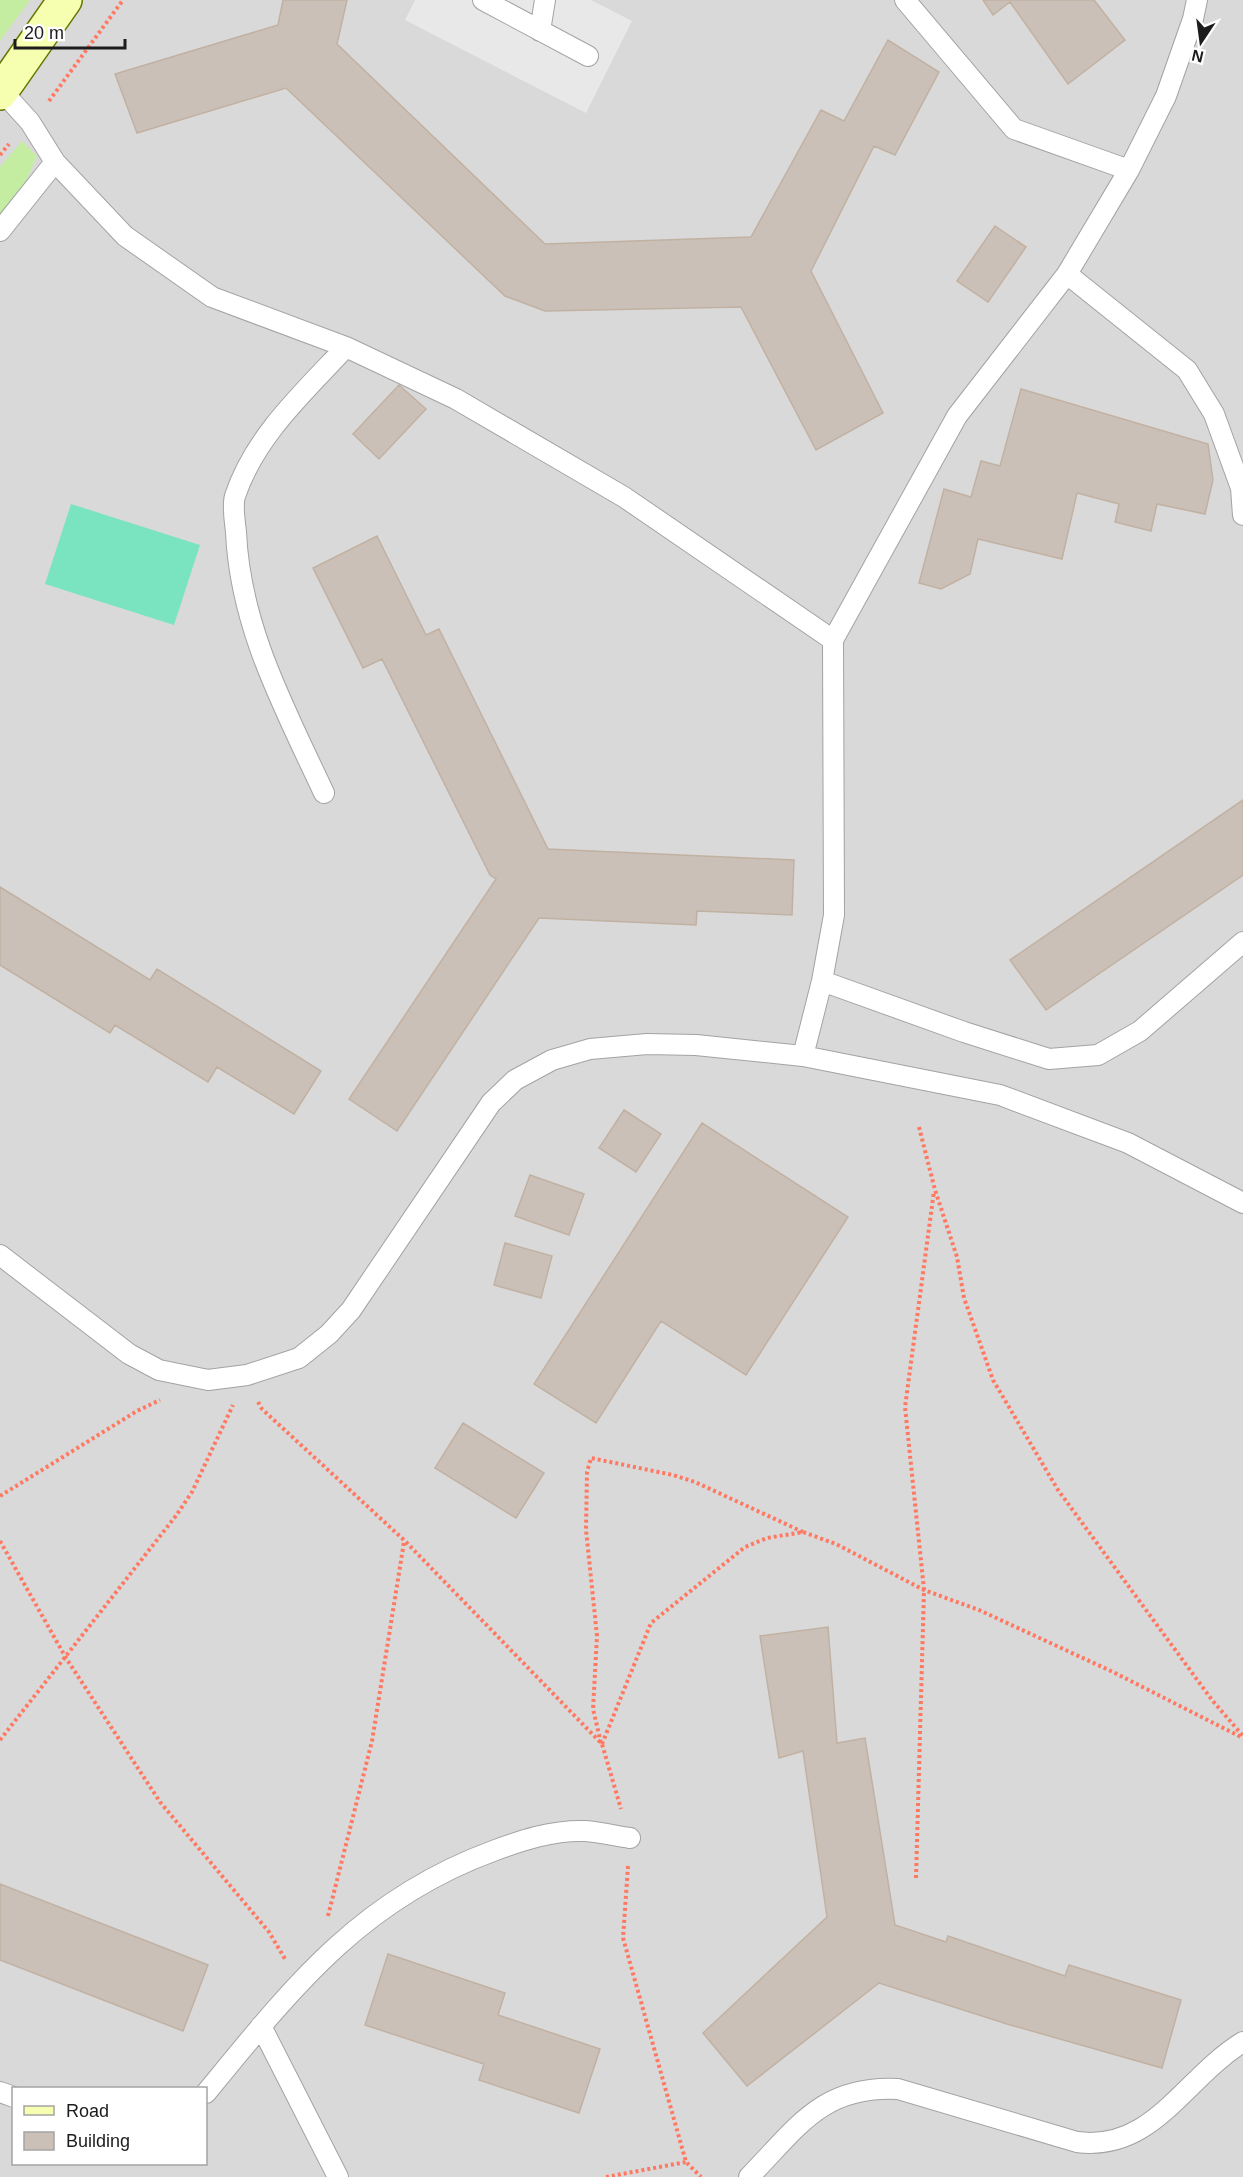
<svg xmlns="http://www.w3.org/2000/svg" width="1243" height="2177" font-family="Arial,sans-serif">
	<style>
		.residential { fill: #dad9d9; fill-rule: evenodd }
		.grass { fill: #c4eda2 }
		.pitch { fill: #79e4bf }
		.parking { fill: #e8e8e8 }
		.building { fill: #cbc0b7; stroke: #c1b1a2; stroke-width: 1.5 }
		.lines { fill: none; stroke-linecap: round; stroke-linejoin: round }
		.lane-casing { stroke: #a3a3a3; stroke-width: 22 }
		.secondary-casing { stroke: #647700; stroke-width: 36 }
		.path { stroke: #ff7962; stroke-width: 4; stroke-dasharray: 3 3; stroke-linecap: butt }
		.lane { stroke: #fff; stroke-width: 20 }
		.secondary { stroke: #f6feb0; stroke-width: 33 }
	</style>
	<rect width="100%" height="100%" fill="#efebe1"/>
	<path class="residential" d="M0,0h1243v2177h-1243zM14,2088h192v76h-192z"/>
	<path class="grass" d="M0,0h30l-30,41z
		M22,141l15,15 -14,32 -23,27v-48z"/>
	<path class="pitch" d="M71,504l129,41 -26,80 -129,-41z"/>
	<path class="parking" d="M415,0h176l41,21 -46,92 -181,-93z"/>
	<path class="building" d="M283,0h64l-10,44 208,200 206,-7 70,-127 23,11 44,-81 51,32 -44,83 -21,-9 -63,125 72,142 -67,37 -75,-143 -196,4 -40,-15 -219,-208 -149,45 -22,-59 163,-49z
		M983,0h111l31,40 -57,44 -58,-82 -17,13z
		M995,226l31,21 -38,55 -31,-21z
		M399,385l27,24 -47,50 -26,-25z
		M1021,389l187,55 5,36 -8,34 -48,-10 -6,27 -36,-9 4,-18 -42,-11 -15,66 -84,-20 -8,35 -29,15 -22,-6 25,-94 27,8 10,-36 19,5z
		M377,536l49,99 13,-6 109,220 246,11 -2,55 -95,-4 -1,14 -157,-7 -142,213 -48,-32 147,-220 -6,-4 -108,-216 -19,9 -50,-100z
		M1243,800v75l-197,135 -36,-50z
		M0,887l150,93 7,-11 164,102 -27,43 -77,-47 -9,15 -93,-57 -5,8 -110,-68z
		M624,1110l37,24 -25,38 -37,-24z
		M702,1123l146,94 -102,158 -85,-54 -65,102 -62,-39z
		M530,1175l54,19 -15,41 -54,-19z
		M505,1243l47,13 -11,42 -47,-13z
		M463,1423l81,50 -28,45 -81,-50z
		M828,1627l9,116 28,-5 30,187 51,17 2,-6 117,40 4,-11 112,35 -19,68 -155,-44 -128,-41 -132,103 -44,-53 124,-116 -24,-166 -24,7 -19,-122z
		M0,1884l208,81 -25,66 -183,-71z
		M388,1954l117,39 -7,22 102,34 -21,64 -100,-33 5,-16 -119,-39z"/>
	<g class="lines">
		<g class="lane-casing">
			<path id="lane" d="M483,0l105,56
				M905,0l109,129 115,41
				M540,31l5,-31
				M2,91l28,31 25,40 70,74 87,61 134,50 110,52 168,98 209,143
				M0,231l55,-69
				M1067,274l120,96 27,44 27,74 2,27
				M324,793c-39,-84 -84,-166 -88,-261 -1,-10 -4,-26 -1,-36 20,-60 69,-104 111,-149
				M822,981l142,51 85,27 49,-4 42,-24 103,-89
				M803,1056l19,-75 12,-66 -1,-275 124,-224 110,-142 62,-104 37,-74 27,-77 4,-19
				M0,1255l129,99 30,16 49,10 39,-5 52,-17 30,-24 22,-24 140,-207 24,-23 37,-20 38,-11 57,-5 49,1 107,11 197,39 128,48 115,60
				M261,2026l77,151
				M0,2092l14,5
				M206,2093c86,-105 154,-193 287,-242 29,-11 60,-21 92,-20 15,1 31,5 45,7
				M749,2177c48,-49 73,-92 149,-88l179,53c76,10 107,-64 166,-100"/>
		</g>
		<g class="secondary-casing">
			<path id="secondary" d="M0,93l65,-93"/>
		</g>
		<path class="path" d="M49,101l74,-101
			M0,155l9,-11
			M919,1127l16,63 22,67 7,41 29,82 65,110 154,210 31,36
			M258,1402l4,7 143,132 197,203 19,65
			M0,1496l137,-85 23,-11
			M0,1541l66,117 94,144 109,130 16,27
			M0,1740l175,-223 17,-25 41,-87
			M601,1743l-8,-34 4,-73 -11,-106 1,-58 4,-14 82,17 22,7 108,50
			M602,1744l49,-121 94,-76 22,-9 36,-6 33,12 88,46 55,20 134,62 130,66
			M628,1866l-5,72 63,224 15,15
			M916,1878l8,-288 -19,-183 29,-216
			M328,1916l44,-175 32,-199
			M606,2177l80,-15"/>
		<use href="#lane" class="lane"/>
		<use href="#secondary" class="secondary"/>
	</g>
	<rect x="12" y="2087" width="195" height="78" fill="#ffffff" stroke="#a4a4a4" stroke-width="1.5"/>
	<rect x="24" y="2106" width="30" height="9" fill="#f6feb0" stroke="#a4a4a4" stroke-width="1.5"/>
	<text x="66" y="2117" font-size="18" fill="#1c1c1c">Road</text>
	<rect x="24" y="2132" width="30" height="18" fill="#cbc0b7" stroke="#a4a4a4" stroke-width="1.5"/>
	<text x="66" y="2147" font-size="18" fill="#1c1c1c">Building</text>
	<g transform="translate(1201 42) rotate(193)" stroke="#ffffff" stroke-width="4.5" paint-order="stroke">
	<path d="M0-4.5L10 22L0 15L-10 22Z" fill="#1c1c1c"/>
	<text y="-9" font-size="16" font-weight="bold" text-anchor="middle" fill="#1c1c1c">N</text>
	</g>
	<path d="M15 39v9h110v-9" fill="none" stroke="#1c1c1c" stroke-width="3"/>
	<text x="24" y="39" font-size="18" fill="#1c1c1c" stroke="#ffffff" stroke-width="4.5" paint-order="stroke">20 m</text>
</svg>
